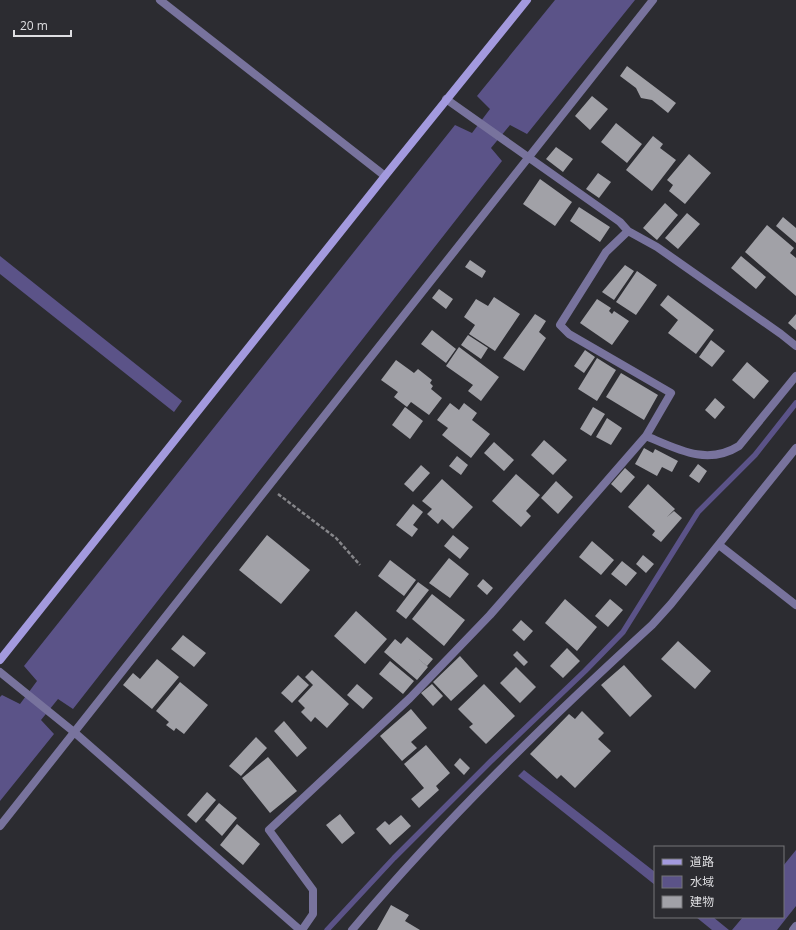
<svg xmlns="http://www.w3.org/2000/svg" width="796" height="930" font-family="'Open Sans','Noto Sans JP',sans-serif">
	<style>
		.water { fill: #5b5388 }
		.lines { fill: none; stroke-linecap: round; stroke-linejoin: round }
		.stream { stroke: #5b5388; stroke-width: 5.5 }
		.building { fill: #a1a1a7 }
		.path { stroke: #86868a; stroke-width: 2.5; stroke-dasharray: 4 2; stroke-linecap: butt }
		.street { stroke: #78739d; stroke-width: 8 }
		.secondary { stroke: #a39ade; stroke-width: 8 }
	</style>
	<rect width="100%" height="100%" fill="#2c2c31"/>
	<path class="water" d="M555,0h80l-108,134 -17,-9 -19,23 11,13 -429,548 -15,-10 -17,21 13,14 -54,67v-104l2,-2 18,9 17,-23 -13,-15 431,-541 17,8 18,-24 -13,-13z
		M0,256l182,145 -8,11 -174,-138z
		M524,770l131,102v13l-137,-109z
		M796,850v56l-19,24h-45l11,-13h40v-51z
		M696,917h17l16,13h-17z"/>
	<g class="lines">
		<path class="stream" d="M327,930l67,-72 96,-96 95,-91 38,-39 75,-120 57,-57 41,-52"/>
	</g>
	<path class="building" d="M627,66l49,37 -8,10 -16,-13 -11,-2 -5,-10 -16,-12z
		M592,96l16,13 -18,21 -15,-14z
		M616,123l26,21 -15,19 -26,-21z
		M653,136l10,8 -3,4 16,12 -24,31 -26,-21z
		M556,147l17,12 -10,13 -17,-13z
		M689,154l22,19 -26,31 -16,-13 4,-6 -6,-5z
		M598,173l13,9 -12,16 -13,-9z
		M540,179l32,23 -17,24 -32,-22z
		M665,203l13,12 -21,25 -14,-12z
		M579,207l31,20 -10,15 -30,-21z
		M687,213l13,11 -22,25 -13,-11z
		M783,217l13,11v15l-20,-17z
		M767,225l27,23 -4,5 6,5v38l-51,-44z
		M741,256l25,21 -10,12 -25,-21z
		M470,260l16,11 -4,7 -17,-11z
		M625,265l9,6 -20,29 -12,-8z
		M637,271l20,14 -21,30 -20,-13z
		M439,289l14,10 -7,10 -14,-11z
		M668,295l46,35 -18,24 -28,-21 10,-13 -18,-15z
		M494,297l26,17 -25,37 -26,-17 6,-9 -11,-8 12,-18 12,7z
		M597,299l14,9 -2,3 3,3 2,-3 15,10 -17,24 -32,-22z
		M535,314l11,7 -7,11 7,6 -22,33 -21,-13z
		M796,314v16l-8,-7z
		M432,330l24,19 -10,14 -25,-19z
		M468,335l20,13 -7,11 -20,-14z
		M711,340l14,11 -13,16 -13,-10z
		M459,347l40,30 -18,24 -13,-10 5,-6 -27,-19z
		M585,350l10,7 -11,16 -10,-7z
		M597,358l19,12 -19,31 -19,-12z
		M396,360l18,13 4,-4 14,11 -2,3 3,3 -2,3 11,9 -13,17 -18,-13 -4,5 -13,-10 4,-5 -17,-12z
		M747,362l22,19 -15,18 -22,-19z
		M621,373l37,22 -14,25 -38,-23z
		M715,398l10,9 -10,12 -10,-9z
		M450,403l9,7 5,-7 13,10 -5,7 18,14 -19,24 -29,-23 6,-7 -11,-8z
		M405,407l18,14 -13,18 -18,-14z
		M593,407l12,7 -14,22 -11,-7z
		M607,418l15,10 -11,17 -15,-8z
		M544,440l23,20 -14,15 -22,-20z
		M494,442l20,18 -10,11 -20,-18z
		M644,448l9,5 2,-4 23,12 -6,11 -10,-5 -5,9 -22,-12z
		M457,456l11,9 -7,10 -12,-9z
		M698,464l9,7 -8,12 -10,-7z
		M421,465l9,8 -17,19 -9,-8z
		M625,468l10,9 -14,16 -10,-9z
		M516,474l24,21 -14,16 5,5 -10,11 -29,-26z
		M442,479l31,28 -20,22 -11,-10 -4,5 -11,-10 5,-5 -10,-8z
		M556,481l17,16 -15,17 -17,-16z
		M648,484l27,25 -8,8 7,-6 8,7 -21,24 -9,-7 3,-4 -27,-24z
		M413,504l10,8 -10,13 5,4 -6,8 -16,-12z
		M267,535l43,35 -29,34 -42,-34z
		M453,535l16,13 -9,11 -16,-13z
		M592,541l22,19 -13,15 -22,-18z
		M643,555l11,9 -8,9 -10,-9z
		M449,558l20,16 -19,24 -21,-15z
		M390,560l26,20 -12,16 -26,-20z
		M622,561l15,12 -11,13 -15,-12z
		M483,579l10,9 -6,7 -10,-9z
		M418,582l11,8 -23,29 -10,-8z
		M432,594l33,26 -21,26 -32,-27z
		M565,599l32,28 -20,24 -32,-28z
		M610,599l13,11 -15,17 -13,-11z
		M356,611l31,28 -22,25 -31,-28z
		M521,620l12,11 -9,10 -12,-11z
		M183,635l23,18 -12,14 -23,-18z
		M407,637l26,22 -6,7 -11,-9 12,10 -11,13 -33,-28 11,-13 6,5z
		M678,641l33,30 -16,18 -34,-30z
		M567,648l13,13 -17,17 -13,-12z
		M517,651l11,11 -4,4 -11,-11z
		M460,656l18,20 -27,25 -18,-19z
		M157,659l22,18 -27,32 -29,-24 10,-12 7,6z
		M390,661l24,20 -11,13 -24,-20z
		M624,665l28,31 -22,21 -29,-32z
		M516,667l20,20 -16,16 -20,-20z
		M312,670l37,34 -22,24 -12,-11 -4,5 -10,-10 4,-4 -7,-7 15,-16 -8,-8z
		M298,675l11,10 -17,18 -11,-10z
		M180,682l28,23 -24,29 -8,-6 -2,3 -8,-6 3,-3 -13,-11z
		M357,684l16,14 -10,11 -16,-14z
		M432,684l11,12 -10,10 -12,-13z
		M484,684l31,32 -29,28 -17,-17 4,-3 -15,-15z
		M411,709l16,19 -16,14 6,6 -15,13 -22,-25z
		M582,711l22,22 -6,6 13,12 -36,37 -14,-13 -4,4 -27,-25 39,-40 6,5z
		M284,721l23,27 -10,9 -23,-26z
		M256,737l11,11 -26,28 -12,-10z
		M426,745l24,28 -14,13 3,4 -20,18 -8,-9 13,-11 -20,-24z
		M268,757l29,34 -27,22 -28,-35z
		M460,758l10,10 -6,7 -10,-10z
		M207,792l9,8 -20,23 -9,-8z
		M219,803l18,15 -15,18 -17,-16z
		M340,814l15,19 -13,11 -16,-19z
		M401,815l10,11 -21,19 -14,-16 9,-8 4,4z
		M237,824l23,20 -17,21 -23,-20z
		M391,905l18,10 -4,6 15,9h-43z"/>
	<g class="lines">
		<path class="path" d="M278,494l58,44 24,27"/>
		<path class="street" d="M160,0l225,176
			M446,99l174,123 8,9 29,16 124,87 15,12
			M646,436c31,13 61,30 93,10l57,-70
			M719,545l77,60
			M0,672l74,60 226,198
			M0,826l653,-826
			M302,930l11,-16v-24l-44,-60 141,-132 80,-83 156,-179 25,-43 -102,-59 -9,-9 46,-73 22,-21
			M352,930c92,-109 195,-209 300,-305l19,-21 125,-156
			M793,930l3,-4"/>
		<path class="secondary" d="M0,660l385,-484 142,-176"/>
	</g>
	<rect x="654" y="846" width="130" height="72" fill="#2c2c31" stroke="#747478"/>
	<rect x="662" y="859" width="20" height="6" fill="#a39ade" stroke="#747478"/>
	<text x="690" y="866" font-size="12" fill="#dfdfe2">道路</text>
	<rect x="662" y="876" width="20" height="12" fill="#5b5388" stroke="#747478"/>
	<text x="690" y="886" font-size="12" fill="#dfdfe2">水域</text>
	<rect x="662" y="896" width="20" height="12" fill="#a1a1a7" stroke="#747478"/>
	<text x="690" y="906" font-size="12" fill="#dfdfe2">建物</text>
	<path d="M14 30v6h57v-6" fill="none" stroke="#dfdfe2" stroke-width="2"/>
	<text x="20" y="30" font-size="12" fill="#dfdfe2" stroke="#2c2c31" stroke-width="3" paint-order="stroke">20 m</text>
</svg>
